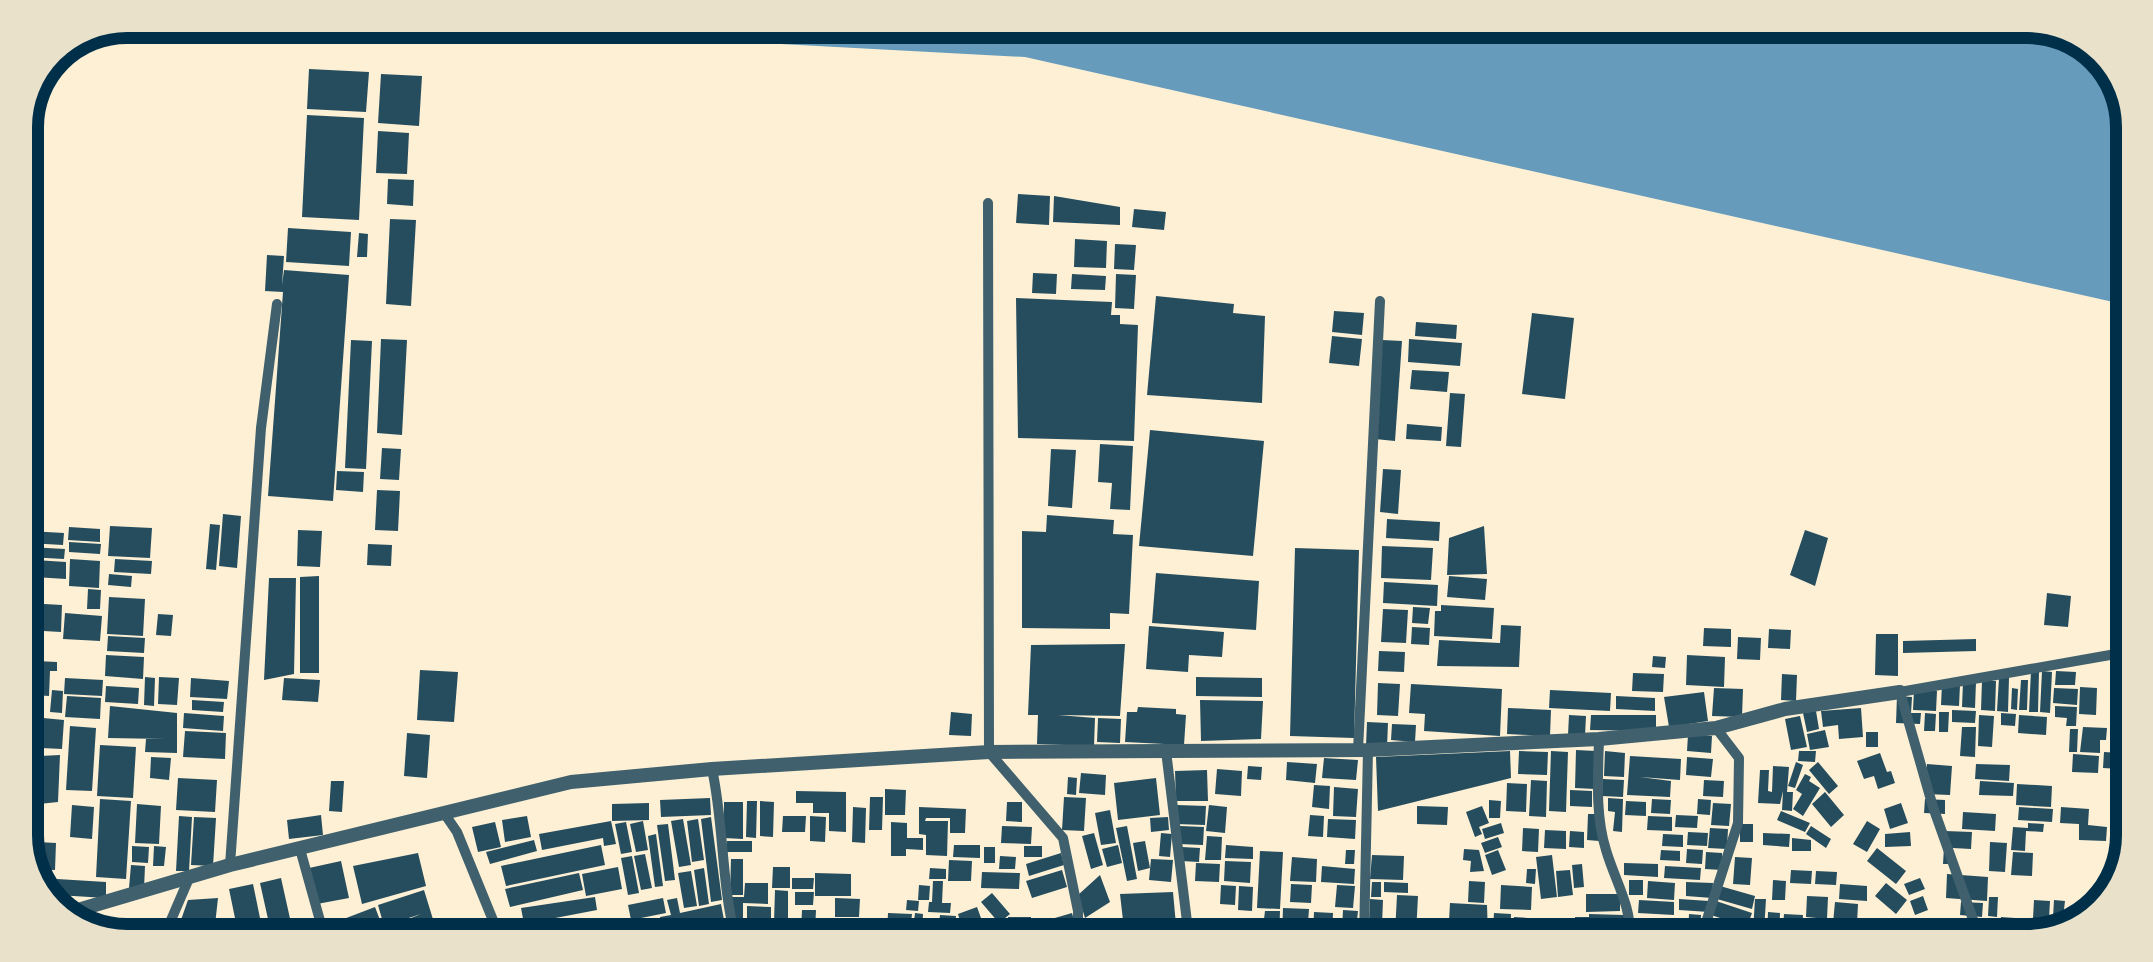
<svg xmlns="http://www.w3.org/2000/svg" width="2153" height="962" font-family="'Sofia Sans Condensed',sans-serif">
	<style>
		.water { fill: #669bbc }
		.building { fill: #264d5e }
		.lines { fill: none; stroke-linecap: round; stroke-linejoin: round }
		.minor { stroke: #3f606c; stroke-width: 10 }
		.tertiary { stroke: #3f606c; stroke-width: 14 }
		.rim { fill: none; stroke: #003049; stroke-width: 12 }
	</style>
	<rect width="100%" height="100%" fill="#fdf0d5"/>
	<path class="water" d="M350,21l1718,7 47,39 18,52 -2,187 -1106,-249z"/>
	<path class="building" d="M309,69l60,3 -3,40 -59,-3z
		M381,74l41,2 -3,50 -41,-3z
		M307,115l57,3 -5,102 -57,-3z
		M378,131l31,2 -2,41 -31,-1z
		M388,179l26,1 -1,26 -26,-2z
		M1018,194l32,2 -1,29 -33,-2z
		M1054,196l66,11v18l-67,-3z
		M1134,209l32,3 -2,18 -32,-3z
		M390,219l26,1 -5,86 -25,-2z
		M288,228l63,4 -2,34 -63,-4z
		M359,233l9,1 -1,23h-10z
		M1075,239l32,2 -1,27 -32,-1z
		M1115,244l21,1 -2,25 -20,-1z
		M267,255l17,1 -2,29 2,-15 65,5 -16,226 -65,-5 15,-204 -18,-1z
		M1033,273l24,1 -1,20 -24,-1z
		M1072,274l34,2 -1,14 -34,-1z
		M1116,274l20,1 -2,34 -19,-1z
		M1156,296l78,8 -1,9 32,3 -3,87 -115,-8z
		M1016,298l96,4 -1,13h9v9l18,1 -4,116 -116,-3z
		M1334,311l30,2 -2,22 -30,-3z
		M1532,313l42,5 -9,81 -43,-5z
		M1416,322l41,3 -1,14 -41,-3z
		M1332,336l30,3 -3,27 -30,-3z
		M381,339l26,1 -5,95 -25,-2z
		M1409,339l53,4 -2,23 -52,-4z
		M351,340l21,1 -6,128 -21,-1z
		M1382,340l20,1 -7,100 -20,-2z
		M1412,370l37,2 -2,20 -37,-3z
		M1450,393l15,1 -4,53 -15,-1z
		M1407,424l35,3 -1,14 -35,-2z
		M1150,430l114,11 -11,115 -114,-10z
		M1100,444l33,2 -3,64 -20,-1 2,-26 -14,-1z
		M382,448l19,1 -2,31 -19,-1z
		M1051,449l25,1 -4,58 -24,-2z
		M1383,469l18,1 -3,44 -18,-2z
		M337,471l27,1 -1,20 -27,-2z
		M377,490l23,1 -2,40 -23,-1z
		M223,514l18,2 -4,52 -18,-2z
		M1047,515l67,5 -1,14 20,1 -4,79 -19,-1v16l-88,-1v-97l24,1z
		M1387,519l53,3 -1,19 -53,-3z
		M210,524l10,1 -4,45 -10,-1z
		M110,526l42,2 -2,30 -42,-2z
		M1484,526l3,48 -40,1 2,-37z
		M69,527l31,2v13l-32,-2z
		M298,530l24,1 -2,36 -23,-1z
		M1805,530l23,8 -13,48 -25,-11z
		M29,531l35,2 -1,12 -35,-2z
		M69,542l32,2 -1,10 -31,-2z
		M368,544l24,1 -1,21 -24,-1z
		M1382,546l51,2 -2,32 -50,-2z
		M29,547l36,2 -1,10 -36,-2z
		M1295,548l64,2 -5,188 -64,-2z
		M70,559l30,2 -1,27 -30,-2z
		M115,559l37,2 -1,13 -37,-2z
		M35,560l31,2v17l-32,-2z
		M20,564h12l-2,28 -10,-1z
		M1156,573l103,8 -3,49 -104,-7z
		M109,574l23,2 -1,11 -23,-2z
		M319,576v97h-19v-96z
		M1449,576l38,3 -2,21 -38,-3z
		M269,578h27l-2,96 -30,6z
		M1384,582l54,3 -1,21 -54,-3z
		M88,589l13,1 -1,19h-13z
		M2047,593l24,3 -3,31 -24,-2z
		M109,597l36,2 -2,37 -36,-2z
		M27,603l35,2 -1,27 -35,-2z
		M1441,605l53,3 -2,31 -58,-3 1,-25h6z
		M1413,607l17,1 -2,16 -16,-1z
		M1383,609l25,1 -2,33 -25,-1z
		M65,613l37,3 -2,25 -37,-2z
		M158,614l15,1 -2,21 -15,-1z
		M1501,625l20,1 -2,41 -82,-1 2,-26 61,3z
		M1149,626l75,6 -2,25 -33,-2 -1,17 -42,-3z
		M1412,627l18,1 -1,17 -18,-1z
		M1704,628l27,1v18l-28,-1z
		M1769,629l22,1 -1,19 -22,-1z
		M1876,634h22v42l-23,-1z
		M108,636l37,2 -1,15 -37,-2z
		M1738,637l23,1 -1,22 -23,-1z
		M1976,639v12l-73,2v-12z
		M1125,644l-5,72 -62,-1 37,3 -1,28 -57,-2 1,-29h-10l3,-70z
		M1379,651l26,1 -1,20 -26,-1z
		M106,655l38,2 -1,22 -38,-3z
		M1687,655l38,2 -1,30 -38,-2z
		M1653,656l13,1 -1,11 -13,-1z
		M20,658l11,1 -3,59 -8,-1z
		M36,661l21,1v9h-7l-1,25 -15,-1z
		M420,670l38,2 -4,50 -37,-2z
		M2111,670l16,1v18l-17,-1z
		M2031,671l8,1 -1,40h-9z
		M2042,671l10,1 -2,41 -10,-1z
		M2056,671l20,1 -1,13h-20z
		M1633,673l31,1 -1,18 -31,-1z
		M1782,674l15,1 -1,26 -15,-1z
		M145,677l10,1 -1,28 -10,-1z
		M159,677l20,1 -2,27 -19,-1z
		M1196,677l66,1v19l-66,-1z
		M65,678l38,2 -1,16 -38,-2z
		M191,678l38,3 -2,18 -37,-2z
		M284,678l36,2 -2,22 -36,-2z
		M1999,678h10l-1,34 -11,-1z
		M2021,680h7l-1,30h-8z
		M1982,681h14l-1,30 -14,-1z
		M1963,682h13l-1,26 -13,-1z
		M1378,683l22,1 -2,32 -21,-1z
		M1411,684l91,5 -2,47 -76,-5 1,-17 -16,-1z
		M1942,684l18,1 -1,21 -18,-1z
		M106,686l33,2 -1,16 -33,-2z
		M2080,687l17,1 -1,27 -17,-1z
		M1714,688l29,1 -1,28 -30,-1z
		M2012,688l6,1 -1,21 -6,-1z
		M2054,688l24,1 -1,16 -24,-2z
		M52,690l11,1 -1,22 -12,-1z
		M1550,690l61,3 -1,18 -61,-3z
		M1914,690l23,1 -1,20 -23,-1z
		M1704,692l4,29 -39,6 -5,-30z
		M67,696l34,2 -1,21 -35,-2z
		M1616,696l39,2v13l-39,-2z
		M1897,696l15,1 -1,16h10l-1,11 -24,-1z
		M192,700l32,2 -1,10 -31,-2z
		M1200,700l63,1 -2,38 -60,2z
		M110,706l67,7v40l-32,-1 1,-13h19l-57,-1z
		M2055,706l22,1 -1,19h-10l1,-8 -12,-1z
		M2111,706h15v22h-16z
		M1138,707l38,2v5l10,1 -2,30 -59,-3 2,-30h10z
		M1508,708l43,2 -1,26 -43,-2z
		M1861,708l2,29 -24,2 -1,-14 -15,2 -2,-16z
		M1952,710l24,1 -1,12 -23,-1z
		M1816,711l3,18 -12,3 -4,-19z
		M951,712l21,2 -1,22 -22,-1z
		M1939,712h10l-1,20h-9z
		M184,713l40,3 -1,15 -40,-3z
		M1925,713l11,1 -1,17h-11z
		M2001,713l15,1 -1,12 -14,-1z
		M1569,715l17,1 -1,20 -17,-1z
		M1591,715h65v16l-66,-1z
		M1979,715l15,1 -2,31 -14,-1z
		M2019,715l28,2 -1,18 -28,-2z
		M1800,716l7,31 -16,3 -6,-31z
		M43,718l21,2 -2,29 -21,-1z
		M1098,718l23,1 -1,24 -23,-1z
		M1367,722l21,1 -1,24 -21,-1z
		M20,723l13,1 -2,30h-11z
		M1392,724l24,1 -1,17 -24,-2z
		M70,726l26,2 -4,63 -26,-1z
		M1962,727h14l-1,30 -15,-1z
		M2083,727l24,1 -1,12h-6v13l-20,-1z
		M2070,729h8l-1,23h-8z
		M1825,730l4,17 -19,3 -3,-16z
		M185,731l41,2 -1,26 -42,-2z
		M1866,732h12v15h-12z
		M2110,732h16v16l-16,-1z
		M407,733l23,2 -3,43 -23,-2z
		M1688,735l24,1 -1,17 -24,-2z
		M100,745l36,2 -3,51 -36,-2z
		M1576,750l20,1 -1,38 -20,-1z
		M1510,751l1,27 -133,33 -2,-54z
		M1519,751l29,1 -1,23 -29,-1z
		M1551,751l17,1 -2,60 -17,-1z
		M1605,751l20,2 -1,24 -20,-1z
		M1799,751h17l-1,11 -17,-1z
		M2104,752l17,1 -1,16 -17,-1z
		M1880,753l7,19 4,-1 4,12 -17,6 -4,-13 -10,3 -7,-18z
		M2073,754l26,2 -1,17 -26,-1z
		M60,755l-2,47 -38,4v-49z
		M1630,756l51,3 -1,21 -40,-3 31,4 -1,16 -43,-2z
		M151,757l20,1 -2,22 -19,-2z
		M1687,757l26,2 -2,18 -25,-2z
		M1324,758l34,2 -2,20 -34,-2z
		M1287,762l30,2 -2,19 -29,-3z
		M1796,762l7,3 -8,23 -7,-2z
		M1818,762l20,24 -9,8 -20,-24z
		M1927,764l25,2 -2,29 -25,-1z
		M1976,764l34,1 -1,16 -34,-2z
		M1248,766l14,1 -1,13 -14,-1z
		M1773,766l16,1 -2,25h6l-1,19 -10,-1 1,-19 -3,13 -22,-1 2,-33h9l-1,21 4,1z
		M1217,769l25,2 -1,25 -26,-2z
		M1207,770l1,31h-32l-1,-30z
		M1081,773l25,2 -1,20 -26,-2z
		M1805,774l6,3 -2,4 11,7 -17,28 -10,-7 9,-15 -6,-4z
		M2119,774h7v24h-8z
		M1068,777l9,1 -1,17 -9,-1z
		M178,778l39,2 -2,32 -39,-2z
		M1156,778l4,37 -42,5 -4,-37z
		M1603,779l21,1 -1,17 -21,-1z
		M1531,780l16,1 -1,36 -17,-1z
		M1704,780l20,1 -1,16 -20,-1z
		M331,781h13l-2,31 -13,-1z
		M1980,781l34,2 -1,13 -34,-1z
		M1507,783l20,1 -1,28 -20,-1z
		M2017,784l35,2 -1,21 -35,-2z
		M1314,785l16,1 -1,23 -17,-2z
		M1334,787l24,2 -2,28 -23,-1z
		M885,789l21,1 -1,25h-20z
		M1570,790l22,1v16l-22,-1z
		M796,791l50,1v40l-17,-1v-18h-16v-10h-17z
		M1825,792l19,23 -13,12 -19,-23z
		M870,797h13l-1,33h-13z
		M1064,797l22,1 -2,33 -22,-1z
		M710,798l1,17 -50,2 -1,-17z
		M1608,798l15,1 -1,33 -9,-1 2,-19 -7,-1z
		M100,799l31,2 -5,78 -30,-2z
		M1652,799l19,1 -1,14 -19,-1z
		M1698,799l13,1 -1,15 -13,-1z
		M1925,799l20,1v14l-21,-1z
		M1489,800l12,1 -1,17h-11z
		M747,801h10l-1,37 -10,-1z
		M760,801l14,1 -1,35 -13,-1z
		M1626,801l20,1v14l-21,-1z
		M724,802h19v37l-19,-1z
		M1007,802h15v20l-16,-1z
		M649,803v17l-37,1v-17z
		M1713,803l18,1 -2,22 -18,-1z
		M1901,803l7,20 -18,6 -6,-20z
		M2114,803h11l-1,42 -12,-1z
		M137,804l24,2 -2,38 -24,-1z
		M72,805l22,2 -2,32 -22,-2z
		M1177,805l29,1 -1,19 -29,-1z
		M1209,805l18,2 -2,26 -19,-2z
		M1417,806l31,1 -1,18 -30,-1z
		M1482,806l7,17 -10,4 3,7 -7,3 -9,-25z
		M853,807l13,1 -1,35 -13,-1z
		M919,807l47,2 -1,24h-15v-15h-24l-1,3h23l-1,35 -21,-1v-20l-7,-1z
		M2019,807l34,2 -1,13 -34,-2z
		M2061,807l28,2 -1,16 19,2 -1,14 -27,-1v-16l-19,-1z
		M1110,810l6,33 -15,2 -6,-32z
		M1781,811l29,12 -5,9 -28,-12z
		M1963,812l33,2 -1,17 -33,-2z
		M1588,814h13l-2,27 -12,-1z
		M321,815l2,20 -34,4 -2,-19z
		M1310,815l14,1 -1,21 -15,-1z
		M1676,815l22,1 -1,12 -22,-1z
		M179,816l13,1 -3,54h-13z
		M527,816l4,21 -26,5 -3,-22z
		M783,816h23l-1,16h-23z
		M810,816l16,1 -1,25 -15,-1z
		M1648,816l24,1v14l-25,-1z
		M194,817l22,1 -3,48 -22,-1z
		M711,817l11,83 -11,2 -10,-83z
		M1168,817l1,13 -18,2 -1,-14z
		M683,819l8,46 -12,2 -8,-46z
		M698,819l6,41 -12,2 -5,-41z
		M1328,819l28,1 -1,19 -28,-2z
		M611,821l5,23 -12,2 -1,-8 -61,12 -3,-16z
		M643,821l5,29 -12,2 -6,-28z
		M1867,821l13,8 -13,23 -14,-8z
		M495,822l6,25 -23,5 -6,-25z
		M626,822l6,30 -11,2 -6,-30z
		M891,822l16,1v15h16v12l-17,-1v7h-15z
		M1501,823l3,10 -19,6 -3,-10z
		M2028,823l16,1 -1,8 -17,-1 -1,20 -14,-1 2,-23 15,1z
		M668,824l7,56 -10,1 -8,-56z
		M1740,824h13v18h-13z
		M1002,826l30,1 -1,17 -30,-1z
		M1127,826l10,53 -10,2 -11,-53z
		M1180,826l24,1 -1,18 -24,-1z
		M1811,826l20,13 -5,9 -20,-14z
		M1523,828l16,1 -1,23 -16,-1z
		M1710,828l18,1 -1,20 -19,-1z
		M1545,830l21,1v18l-22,-1z
		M1570,831l14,1v16l-15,-1z
		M1945,831l27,1 -1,17 -18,-1 -1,16h-9z
		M1688,832l20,1 -1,13 -20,-1z
		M1910,832l1,14 -26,1v-13z
		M1094,833l9,32 -12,4 -9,-33z
		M1161,833l11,1 -2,23 -11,-1z
		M1763,833l27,1 -1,13 -26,-2z
		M656,834l7,52 -8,1 -7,-51z
		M1663,834l20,1v12l-21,-1z
		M1207,836l15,1 -1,23h-16z
		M1498,837l4,10 -17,6 -4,-10z
		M1792,838l19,2v11h-19z
		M534,840l3,11 -47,13 -4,-12z
		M20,841l36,2 -1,27 -25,-1z
		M727,841h25v11h-25z
		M1145,841l5,27 -12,3 -5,-28z
		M1990,842l17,1 -2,29 -16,-1z
		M601,845l4,20 -99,21 -5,-20z
		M954,845h26v13l-27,-1z
		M1118,845l4,18 -15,4 -5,-18z
		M1226,845l27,2v12l-28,-1z
		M132,846l17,1 -1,16 -16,-1z
		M154,846l12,1 -2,19h-11z
		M1024,846h18v11h-18z
		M984,847h11v16h-11z
		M1182,847l18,1 -1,14 -18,-1z
		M1877,848l29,23 -10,13 -29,-23z
		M1464,849l15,1 5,21 -14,1 1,-11 -8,-1z
		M1687,849l16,1 -1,14 -16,-1z
		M1346,850h9l-1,14h-9z
		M1498,850l8,20 -14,5 -7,-20z
		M1661,850l19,1v10l-20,-1z
		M1260,851l23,1 -3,57 -23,-1z
		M1706,852l16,1v17l-17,-1z
		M2013,852l20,1 -1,23 -21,-1z
		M418,853l8,33 -64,18 -9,-38z
		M1061,853l3,12 -35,11 -3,-12z
		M645,854l7,34 -11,2 -7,-34z
		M1372,855l32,1 -1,24 -33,-1z
		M1552,855l5,42 -16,2 -5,-42z
		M632,856l7,37 -11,2 -7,-37z
		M1000,856l16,1 -1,12h-16z
		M1292,857l25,2 -1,23 -26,-1z
		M1735,857l17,1 -2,27 -17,-1z
		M731,859h12v36h-13z
		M1151,859l22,1 -2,22 -22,-2z
		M949,860l23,1 -1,20h-23z
		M341,861l8,37 -32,6 -8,-36z
		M1225,861l26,1 -1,21 -26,-2z
		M1196,863l24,1 -1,18 -24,-1z
		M1624,863l34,1v13l-34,-2z
		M1582,864l2,23 -10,1 -2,-23z
		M131,865l14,1 -1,23 -15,-1z
		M1322,866l33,3 -1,15 -33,-2z
		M1665,866l36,2 -1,12 -36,-2z
		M618,867l4,22 -36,7 -4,-22z
		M773,867h17v21h-18z
		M704,868l5,36 -10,2 -5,-36z
		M930,868l16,1v10h-17z
		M1527,869h9l-1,15 -9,-1z
		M1062,870l5,17 -35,11 -6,-17z
		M1570,870l3,25 -15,2 -2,-26z
		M1791,870l21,1 -1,13 -21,-1z
		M691,871l6,35 -13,2 -6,-35z
		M1816,871l21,1 -1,13 -21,-1z
		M982,872l38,1 -1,16 -38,-1z
		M31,873l18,1 -1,18h-9z
		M579,873l4,17 -73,17 -5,-18z
		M815,873l36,1v22h-36z
		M1947,874l41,3 -1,24 -41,-3z
		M1100,875l10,27 -25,16 -7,-23z
		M281,878l10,45 -21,5 -10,-45z
		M792,878h22l-1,11h-21z
		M1920,878l5,11 -16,6 -5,-11z
		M57,879l49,3v16l-49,-3z
		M1629,880h14v15h-14z
		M1773,880l13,1 -1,19h-13z
		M933,881h10l-1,22h9l-1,10 -22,-1 1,-10h3z
		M1469,881l16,1 -1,21 -16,-1z
		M1648,881l27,2 -1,17 -27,-2z
		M1372,882h9v15h-10z
		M1384,882l24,1v10l-24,-1z
		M1686,882l27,1 -1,15 -26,-2z
		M745,883h23v21l-25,-1v19h-11v-25h12z
		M1886,883l21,17 -11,14 -21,-18z
		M253,884l7,34 -24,5 -7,-34z
		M1291,884l21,1 -1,18 -21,-1z
		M1840,884l27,2v15l-28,-2z
		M919,885l11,1 -1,14h-11z
		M1221,885l15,1 -1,19 -15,-1z
		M1337,885l18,1 -2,22 -18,-1z
		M1501,885l31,2 -1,23 -31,-1z
		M1239,886l14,1 -1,24 -14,-1z
		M1720,886l35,10 -3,13 -35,-10z
		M424,890l12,39 -17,6h-14l-4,-13 20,-8 -37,12 -6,-21z
		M775,890l13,1v33l-14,-1z
		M795,892h19l-1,13h-18z
		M1173,892l4,44 -52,2 -5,-44z
		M992,893l18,21 -11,9 -18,-21z
		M1586,894h34v17l-34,1z
		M1397,895l21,1 -2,38 -21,-1z
		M1807,896l21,1 -1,22 -21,-2z
		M1923,896l5,14 -13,5 -5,-14z
		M595,897l2,13 -73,14 -3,-16z
		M1989,897h9l-1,20 -9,-1z
		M218,898l-4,36h-38l12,-34z
		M663,898l3,15 -35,7 -3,-15z
		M677,898l3,15 41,-9 3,16 -41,9 2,7h-21l-4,-19 11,-2 -4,-15z
		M835,898l25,1 -1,18h-24z
		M1370,899l13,1 -1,25 -13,-1z
		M1679,899l30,2v11l-30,-2z
		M1755,899h11l-2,33 -11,-1z
		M907,900l12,1 -1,10 -12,-1z
		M1639,900l35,2v13l-36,-2z
		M2034,900l16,1 -1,18 -16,-1z
		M2054,900l11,1 -2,17 -10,-1z
		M1716,901l36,12 -5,14 -36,-12z
		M1835,902l23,2 -1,20 -24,-1z
		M1961,902l22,1 -1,14 -22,-2z
		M1450,903l37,2 1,32 -32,-2v-14h-7z
		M747,906l24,1v14h-24z
		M375,907l8,21 -19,7h-18l-5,-15z
		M977,907l4,11 -20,6 -3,-10z
		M1283,908l26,1 -2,28 -25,-1z
		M802,910h14l-1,21h-14z
		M1343,910l15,1 -2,19 -14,-1z
		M1265,911h15l-1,28h-16l1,-6 -20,-1v-14l20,1z
		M1314,912l19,1 -1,24 -19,-1z
		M1768,912l12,1 -1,25 -12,-1z
		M888,913l24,1 -2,19 -23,-1z
		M915,913l8,1 -1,17 -9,-1z
		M1072,913l4,15 -31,8 -4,-14z
		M1494,913l17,1 -1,26h-18z
		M1589,914l35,1v9l-20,-1 -1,17h-29l1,-23h14z
		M1689,914l12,1 -1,21 -12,-1z
		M1784,914l19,1 -1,26h-20z
		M940,915l16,1 -1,10 -16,-1z
		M1008,917h23v13h-23z
		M1514,917l14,1 -2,22h-14z
		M1711,917l18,6 -5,18 -20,-3z
		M2001,917l28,2 -1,15 -28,-2z
		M658,918l4,18h-11l-3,-16z
		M1986,918l10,1 -1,18 -10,-1z
		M1651,919l31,2 -1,14 -31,-1z
		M1968,919l15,1 -1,22h-15z
		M646,920l2,10 -16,4 -2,-11z
		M986,920l5,18 -27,-1 -3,-9z
		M2035,920l15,1v10l-15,-1z
		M1429,923l24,1 -1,11 -23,-1z
		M259,924l2,10h-27l-1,-5z
		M219,926h12v8h-12z
		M542,926l4,10h-22z
		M1003,926l3,9 8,-2 2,5h-21l-3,-8z
		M1608,926l20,1 -1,13h-20z
		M1816,926l25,1 -1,14h-24z
		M1373,927l16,1 -1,11h-16z
		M1111,928v10h-27l-1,-9z
		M940,929h20v8h-20z
		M1635,929l14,1 -1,10h-14z
		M1195,930l23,2v7l-23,-1z
		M1934,931l3,11h-17l-1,-6z
		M1222,933l36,2v4h-36z"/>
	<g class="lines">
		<path class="minor" d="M988,203l1,549 74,86 15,73v27
			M1599,739c-1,37 -4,76 7,111 9,31 26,56 24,90
			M1358,750l22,-449
			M1166,751l23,187
			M712,769c12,55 9,112 23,167
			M444,813l13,19 42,103
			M300,849l24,86
			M230,865l31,-437 16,-124
			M165,934l25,-58
			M1364,939l4,-189
			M1700,941l38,-118 1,-65 -23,-30
			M1981,942l-48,-135 -33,-115 227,-40"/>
		<path class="tertiary" d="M61,915l169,-50 341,-83 141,-13 277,-17 379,-2 231,-11 117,-11 69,-19 115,-17"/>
	</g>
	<path d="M0 0H2153V962H0ZM127 38H2027A89 89 0 0 1 2116 127V835A89 89 0 0 1 2027 924H127A89 89 0 0 1 38 835V127A89 89 0 0 1 127 38Z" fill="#e9e1ca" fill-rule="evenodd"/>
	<path class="rim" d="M127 38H2027A89 89 0 0 1 2116 127V835A89 89 0 0 1 2027 924H127A89 89 0 0 1 38 835V127A89 89 0 0 1 127 38Z"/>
</svg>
